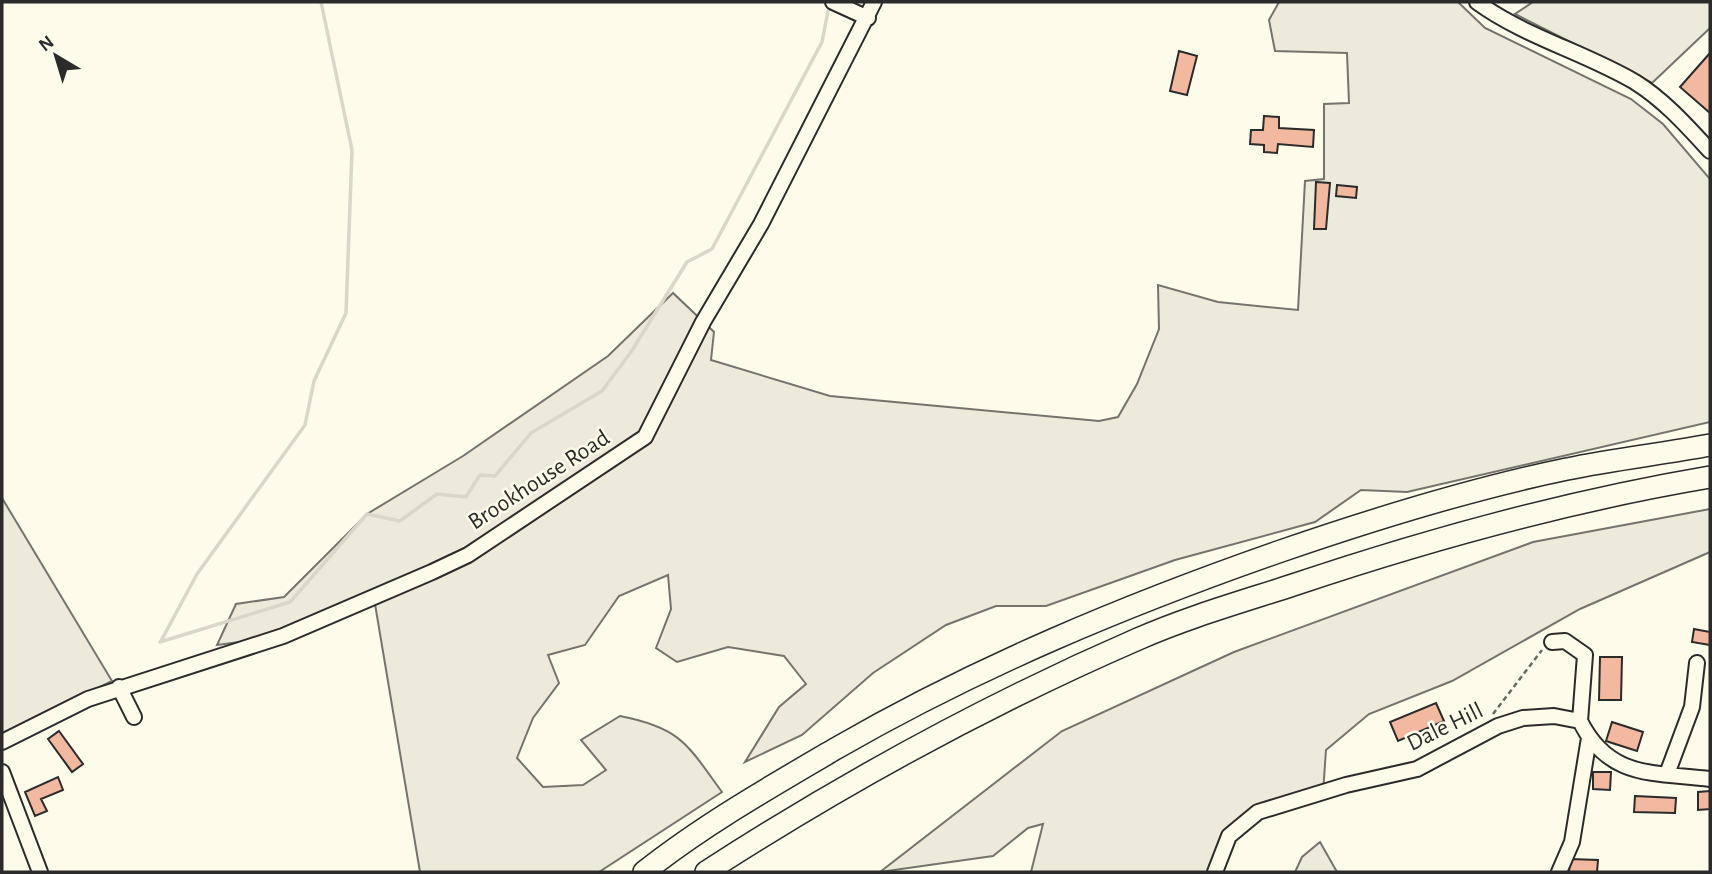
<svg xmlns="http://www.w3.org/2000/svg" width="1712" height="874" font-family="'Alegreya Sans',sans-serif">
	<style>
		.green { fill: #ecebdb; stroke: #74746e; stroke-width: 2 }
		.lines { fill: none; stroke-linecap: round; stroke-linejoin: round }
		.stream { stroke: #d8d7c9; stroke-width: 3.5 }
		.building { fill: #f2b8a0; stroke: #2b2b2b; stroke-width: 2 }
		.minor-casing { stroke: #2b2b2b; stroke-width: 18 }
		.highway-casing { stroke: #2b2b2b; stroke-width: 24 }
		.path { stroke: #6a6964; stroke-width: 2.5; stroke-dasharray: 5 3.5; stroke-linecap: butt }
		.minor { stroke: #fdfbea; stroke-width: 14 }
		.highway { stroke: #fdfbea; stroke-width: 21 }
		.labels { text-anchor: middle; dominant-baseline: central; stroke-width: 5; stroke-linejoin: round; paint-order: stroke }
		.street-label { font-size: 24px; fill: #2b2b2b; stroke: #fdfbea }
	</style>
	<rect width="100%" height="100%" fill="#fdfbea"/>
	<path class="green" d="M1279,2h179l27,26 146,71 32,25 47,55v243l-303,70 -46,-2 -46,32 -140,38 -129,46h-50l-50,19 -73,48 -71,62 -57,27 34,-55 27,-23 -22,-28 -56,-9 -51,15 -21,-14 15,-39 -3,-34 -49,21 -34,49 -37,10 11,28 -26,35 -16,40 26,29 40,-2 23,-15 -25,-30 39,-24c61,12 67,28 102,76l-123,80h-179l-46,-274 -91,38 -66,9 19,-41 48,-7 83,-83 96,-58 145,-100 65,-63 41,39 -3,28 119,36 269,25 19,-4 19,-33 22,-55 -1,-44 60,17 80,8 7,-129 19,-2v-75l25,-1 -2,-50 -72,-2 -6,-31z
		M1533,2h177v26l-58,55 -137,-69z
		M2,498l110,183 -110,54z
		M1710,509v43l-130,57 -128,72 -83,33 -43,36 -3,43 -65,19 -29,24 -14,36h-184l12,-48 -15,4 -35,28 -113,16 182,-141 172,-79 299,-110z
		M1320,842l17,30h-42l7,-15z"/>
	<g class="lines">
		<path class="stream" d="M161,641l36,-67 108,-149 9,-44 32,-68 6,-163 -31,-148
			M160,642l130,-40 77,-88 33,7 37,-27 29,3 14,-22 15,1 36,-43 71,-42 29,-39 56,-90 25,-13 110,-207 7,-36"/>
	</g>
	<path class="building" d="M1179,51l18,5 -10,39 -17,-4z
		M1710,53v60l-30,-26z
		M1264,116l15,1v11l35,2 -1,17 -35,-3 -1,9 -13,-1v-7l-14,-1 1,-14h12z
		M1316,182l14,1 -4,46h-12z
		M1337,185l20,2 -1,11 -20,-2z
		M1694,629l16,3v13l-18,-3z
		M1600,657h22l-1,43h-22z
		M1436,703l8,18 -46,20 -8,-19z
		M1612,722l31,10 -6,19 -31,-10z
		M59,731l24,33 -11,8 -24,-33z
		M1593,772h18l-1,18 -17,-1z
		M58,777l5,13 -22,9 6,12 -12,5 -10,-24z
		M1710,791v18l-12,1v-18z
		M1635,796l41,2 -1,15 -41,-1z
		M1570,859l28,1 -1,12h-28z"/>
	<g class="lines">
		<g class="minor-casing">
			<path id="minor" d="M833,2l35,16
				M1477,2c48,35 107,50 158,80 29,18 52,44 75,69
				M1552,642l13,-1 20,14 -5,66
				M119,687l15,30
				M2,742l86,-43 195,-63 149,-64 36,-17 177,-118 58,-115 58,-98 113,-222
				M2,772l38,100
				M1667,774l25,-67 5,-44
				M1215,872l14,-36 29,-24 88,-27 71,-16 81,-43 25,-8 31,-2 26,5c29,58 73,51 130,58
				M1559,872l13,-30 17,-104"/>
		</g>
		<g class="highway-casing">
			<path id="highway" d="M644,872c58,-46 126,-85 191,-123 142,-82 291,-144 446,-198 93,-32 189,-62 286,-82 47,-10 95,-15 143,-24
				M706,872c138,-89 282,-168 432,-233 50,-22 103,-37 155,-54 137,-46 275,-84 417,-108"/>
		</g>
		<path class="path" d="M1493,714l49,-64"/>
		<use href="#minor" class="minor"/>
		<use href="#highway" class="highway"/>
	</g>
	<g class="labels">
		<g class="street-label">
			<text transform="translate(539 480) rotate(-33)">Brookhouse Road</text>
			<text transform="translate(1445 727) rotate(-26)">Dale Hill</text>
		</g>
	</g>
	<rect width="1712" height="874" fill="none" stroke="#2b2b2b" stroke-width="7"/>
	<g transform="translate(56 56) rotate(322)" stroke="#fdfbea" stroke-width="5" paint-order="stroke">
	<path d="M0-5L12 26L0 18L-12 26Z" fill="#2b2b2b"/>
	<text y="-10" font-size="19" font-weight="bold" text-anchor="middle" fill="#2b2b2b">N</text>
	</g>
</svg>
